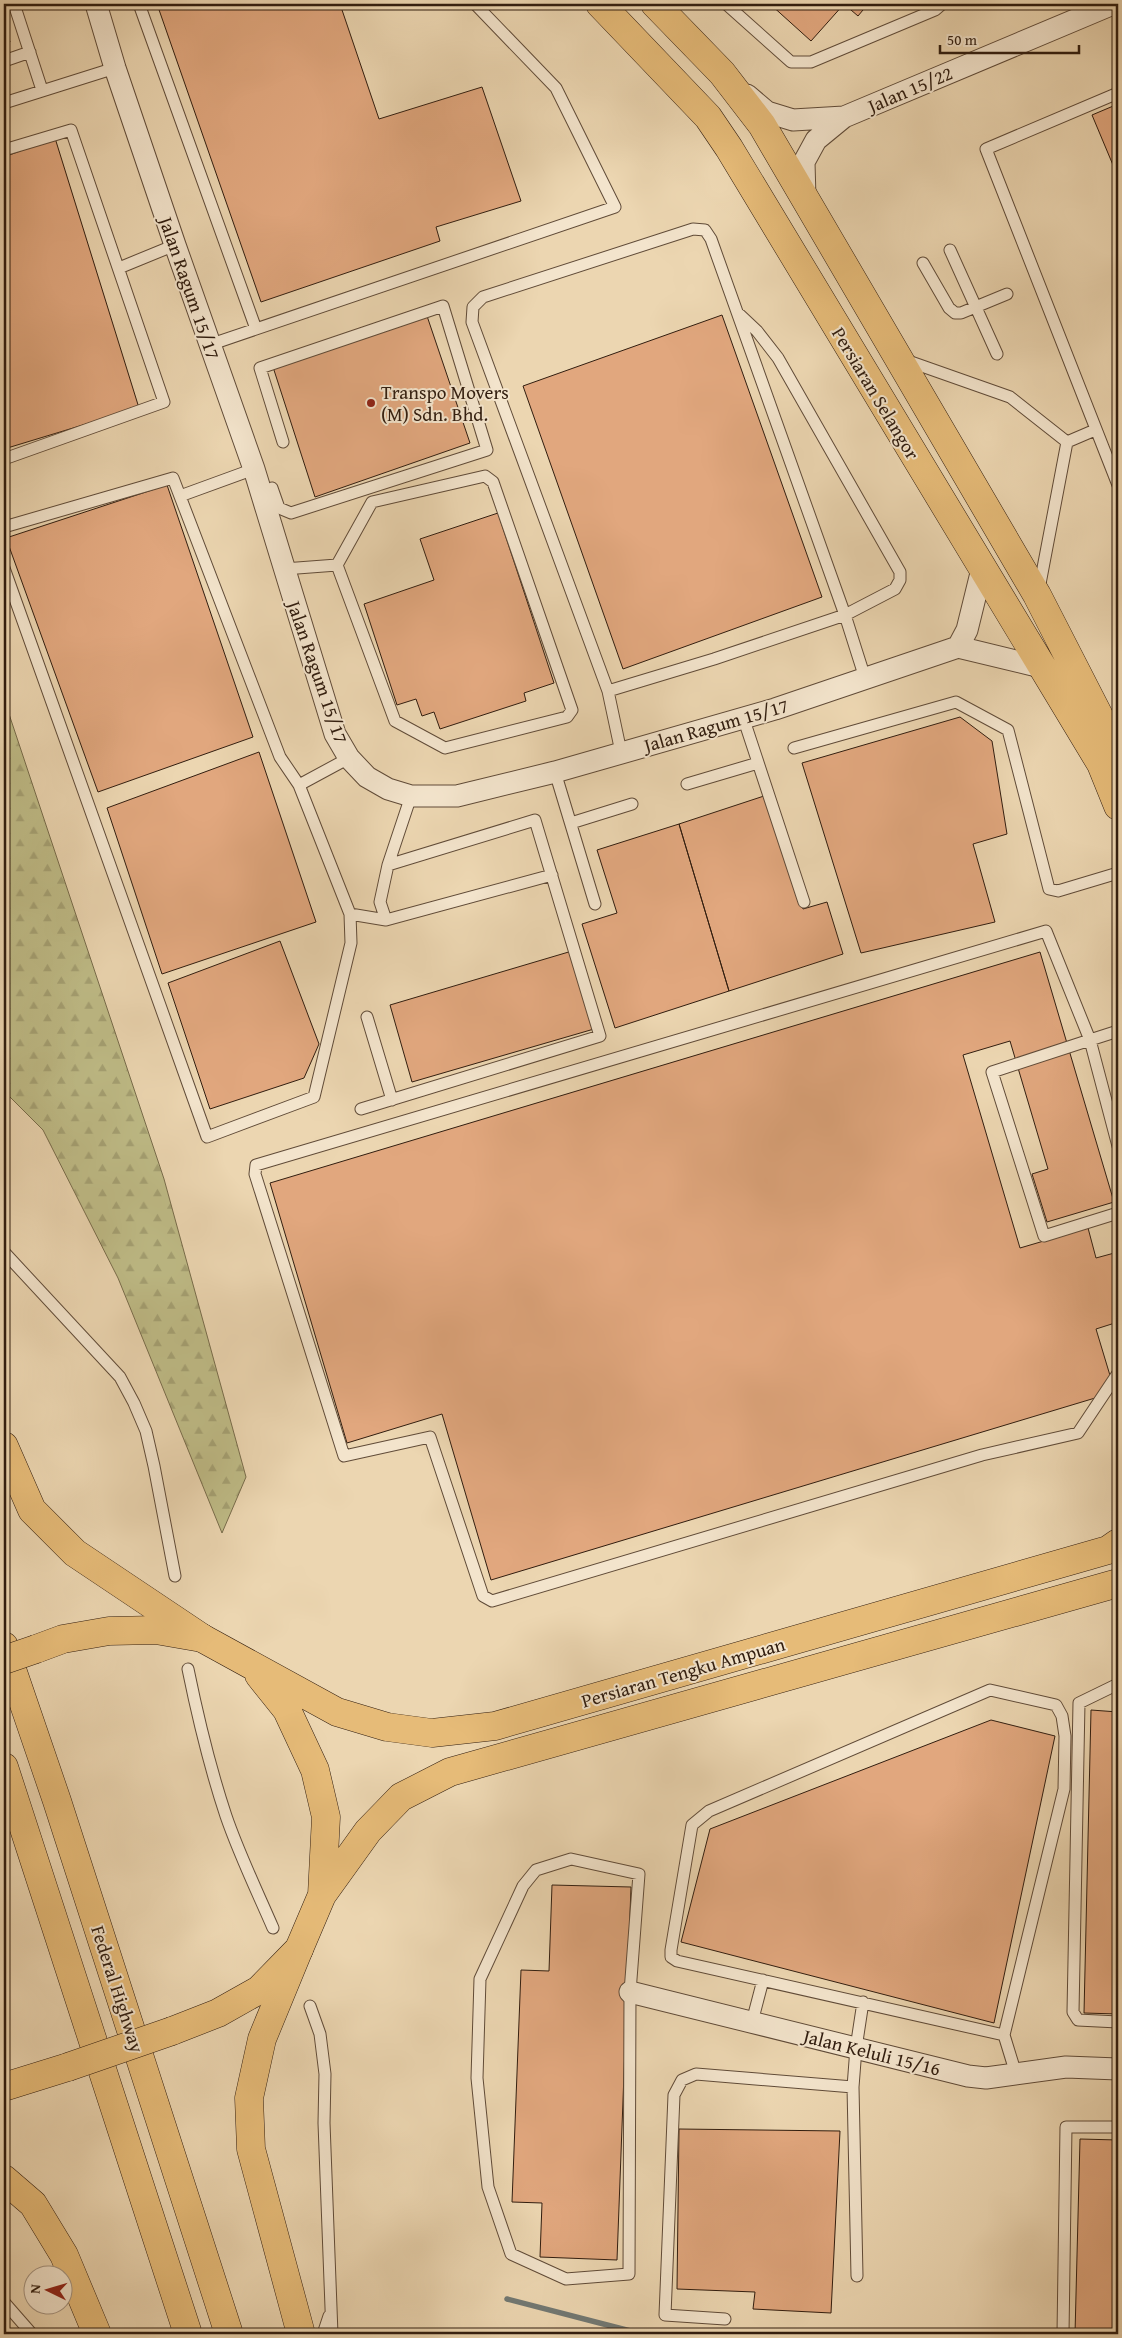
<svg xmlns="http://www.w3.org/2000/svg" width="1122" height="2338" font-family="'Gentium Book Plus',serif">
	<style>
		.forest { fill: url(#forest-firs); stroke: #786c4b }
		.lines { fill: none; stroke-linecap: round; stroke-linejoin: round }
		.stream { stroke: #727974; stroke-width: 5.5 }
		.building { fill: #e1a77e; stroke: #311d0f }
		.lane-casing { stroke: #604b38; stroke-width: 13 }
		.street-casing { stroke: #604b38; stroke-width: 23 }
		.primary-casing { stroke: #311d0f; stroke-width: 29 }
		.highway-casing { stroke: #311d0f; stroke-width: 29 }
		.lane { stroke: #f3e4cc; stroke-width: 11 }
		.street { stroke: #f3e4cc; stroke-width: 21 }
		.primary { stroke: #e6bb78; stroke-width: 28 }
		.highway { stroke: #e6bb78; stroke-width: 28 }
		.primary-bridge-casing { stroke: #311d0f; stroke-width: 29; stroke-linecap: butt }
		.primary-bridge { stroke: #e6bb78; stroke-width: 28 }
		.poi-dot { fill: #8f2418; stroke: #f3e4cc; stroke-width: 2 }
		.labels { text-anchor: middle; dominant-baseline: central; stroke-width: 4; stroke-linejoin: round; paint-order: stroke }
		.street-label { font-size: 19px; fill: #311d0f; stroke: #f3e4cc }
		.poi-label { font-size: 19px; fill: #311d0f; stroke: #f3e4cc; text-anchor: start }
	</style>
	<defs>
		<pattern id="forest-firs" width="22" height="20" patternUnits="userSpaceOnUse" patternTransform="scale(1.25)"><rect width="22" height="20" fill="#bfbc87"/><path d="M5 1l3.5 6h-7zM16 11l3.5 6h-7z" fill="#a5a173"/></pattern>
	</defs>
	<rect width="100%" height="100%" fill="#ecd6b1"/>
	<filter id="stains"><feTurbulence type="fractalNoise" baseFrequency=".004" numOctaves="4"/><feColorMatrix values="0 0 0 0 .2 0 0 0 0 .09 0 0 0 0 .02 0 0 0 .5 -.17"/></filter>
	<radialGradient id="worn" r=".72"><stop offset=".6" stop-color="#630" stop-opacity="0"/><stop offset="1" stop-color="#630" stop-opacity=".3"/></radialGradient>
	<path class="forest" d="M4,699l160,480 82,298 -24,56 -104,-255 -75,-148 -39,-39z"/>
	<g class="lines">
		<path class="stream" d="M507,2299l135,35"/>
	</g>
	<path class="building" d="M157,4h183l39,115 103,-32 39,114 -85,26 4,14 -179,61z
		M770,4h74l-33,37z
		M844,4h24l-10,12z
		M4,23l6,19 -6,2z
		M1118,104v73l-26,-62z
		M55,138l84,270 -135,41v-292z
		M722,315l100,282 -199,72 -100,-283z
		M427,316l43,127 -155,54 -42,-130z
		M167,485l86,252 -155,55 -92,-254z
		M498,513l56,170 -30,10 2,8 -86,28 -6,-17 -12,4 -6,-17 -19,6 -33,-101 70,-24 -14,-41z
		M960,717l32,24 15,93 -34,10 22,78 -134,31 -59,-190z
		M259,752l57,170 -154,52 -55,-166z
		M767,795l36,114 24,-7 16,52 -114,37 -50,-167z
		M679,824l50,167 -114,37 -33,-104 35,-11 -20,-63z
		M280,941l39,103 -15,34 -94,31 -42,-126z
		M572,951l22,78 -182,53 -22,-77z
		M1040,952l74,250 -67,20 -15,-48 16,-5 -38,-128 -47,14 57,193 68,-20 8,30 22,-6v70l-22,7 19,63 -624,188 -49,-166 -95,29 -77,-260z
		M1091,1710l27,2v302l-34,-1z
		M991,1720l64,16 -61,287 -313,-81 29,-113z
		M552,1885l79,2 -14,373 -77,-3 2,-54 -30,-1 9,-232 28,1z
		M679,2129l161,2 -9,182 -78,-4 2,-17 -78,-3z
		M1080,2139l38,1v194h-43z"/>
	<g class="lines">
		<g class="lane-casing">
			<path id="lane" d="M14,4l28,86
				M139,4l117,325
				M726,4l65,58h20l124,-52 7,-6
				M4,61l26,-9
				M1118,93l-132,56 132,336
				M4,103l111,-35
				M4,150l67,-20 93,272 -160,57
				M950,250l47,104
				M923,263l26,45 6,5h6l46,-19
				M119,268l56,-23
				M209,345l406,-138 -59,-119 -81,-84
				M905,360l105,37 57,45 -28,147
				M1067,442l28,-12
				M262,495l10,-7 7,20 12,5 196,-63 -44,-144 -183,62 23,74
				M180,496l74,-27
				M4,527l169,-49 107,279 19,28 51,129 1,29 -37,154 -107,40 -203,-569
				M284,569l53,-4 58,156 50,27 122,-31 5,-7 -79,-228 -8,-6 -113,26 -35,63
				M608,691l106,-32 131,-44 50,-26 5,-9v-8l-122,-214 -21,-27 -17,-16
				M743,717l61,185
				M794,748l162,-46 52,28 41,159 9,2 60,-18
				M621,752l-13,-61 -136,-369 1,-15 10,-10 210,-68 12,1 6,9 134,376 20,63
				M555,772l40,132
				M687,784l71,-21
				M299,785l50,-27
				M411,796l-23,69 -8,37 6,18 166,-45
				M571,823l61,-19
				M350,914l36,6
				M367,1017l25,83
				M1118,1031l-28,9 28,106
				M361,1109l239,-73 -65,-216 -147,45
				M1118,1213l-74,23 -52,-164 98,-32 -44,-109 -790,234 -1,9 89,282 86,-19 53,159 9,5 490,-146 96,-22 40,-60
				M4,1252l116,125 14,26 12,28 8,35 21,110
				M188,1669c10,49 22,99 38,147 13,38 31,75 47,112
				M1118,1684l-39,19 -6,309 5,8 40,2
				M571,1859l68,15 -9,118 -1,282 -63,5 -55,-25 -23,-67 -11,-109 3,-99 43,-93 13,-16z
				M310,2006l10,28 5,40 -1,49 8,211
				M752,2022l11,-42
				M1004,2035l-327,-74 -6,-4v-7l21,-125 17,-14 281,-121 66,15 6,11 3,20 -1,53 -60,246 12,39
				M853,2087l3,-39 7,-46
				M4,2302l28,32
				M725,2319l-60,-4 9,-220 8,-15 14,-6 157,13 4,189
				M323,2334l6,-18
				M1063,2334l3,-207h52"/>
		</g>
		<g class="street-casing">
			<path id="street" d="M96,4l19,64 60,177 79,224 81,265 14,24 18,19 21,12 23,7h46l98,-24 220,-63 183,-62 83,20
				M747,95l20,17 26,8 51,-3
				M805,198l-1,-36 12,-22 28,-23 269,-113
				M958,647l9,-17 15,-61
				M630,1992l338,84 18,2 80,-11 52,2"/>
		</g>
		<g class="primary-casing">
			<path id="primary" d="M600,4l108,113 21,31 372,616 17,42
				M655,4l67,69 40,52 275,470 81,158
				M36,1649l27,-10 46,-8 47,-1 46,8 135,74 50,15 45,6 63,-7 613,-176 10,-7
				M322,1895l46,-64 33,-34 49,-25 668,-189
				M172,2031l46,-18 41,-23 40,-41 23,-54 4,-78 -11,-47 -28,-60 -28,-35
				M4,2087l64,-20"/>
		</g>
		<g class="highway-casing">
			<path id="highway" d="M4,1446l28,64 43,43 127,85
				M4,1646l53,155 172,533
				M4,1767l184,567
				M299,1949l-37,90 -13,59 2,51 50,185
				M4,2179l29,25 31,51 33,79"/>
		</g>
		<use href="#lane" class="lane"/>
		<use href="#street" class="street"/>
		<use href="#primary" class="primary"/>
		<use href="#highway" class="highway"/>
		<g class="primary-bridge-casing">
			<path id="primary-bridge" d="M4,1660l32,-11
				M68,2067l104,-36"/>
		</g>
		<use href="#primary-bridge" class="primary-bridge"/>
	</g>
	<circle class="poi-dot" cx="371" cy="403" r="5"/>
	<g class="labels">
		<g class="street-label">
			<text transform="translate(910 89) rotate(-23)">Jalan 15/22</text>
			<text transform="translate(190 288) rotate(71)">Jalan Ragum 15/17</text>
			<text transform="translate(876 393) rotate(59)">Persiaran Selangor</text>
			<text transform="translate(318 672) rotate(71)">Jalan Ragum 15/17</text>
			<text transform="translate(716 725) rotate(-16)">Jalan Ragum 15/17</text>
			<text transform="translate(683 1672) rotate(-16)">Persiaran Tengku Ampuan</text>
			<text transform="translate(118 1989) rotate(72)">Federal Highway</text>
			<text transform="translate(872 2052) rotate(14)">Jalan Keluli 15/16</text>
		</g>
		<g class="poi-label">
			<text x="381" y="392">Transpo Movers<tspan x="381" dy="22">(M) Sdn. Bhd.</tspan></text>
		</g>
	</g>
	<rect width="1122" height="2338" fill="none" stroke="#ecd6b1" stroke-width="20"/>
	<rect x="5" y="5" width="1112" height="2328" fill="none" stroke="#311d0f" stroke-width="2.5"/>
	<rect x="10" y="10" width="1102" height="2318" fill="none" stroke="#311d0f"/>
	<g transform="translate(48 2290) rotate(275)"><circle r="24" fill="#f3e4cc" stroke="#a59480"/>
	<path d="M0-4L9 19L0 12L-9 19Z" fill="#8f2418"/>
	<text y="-8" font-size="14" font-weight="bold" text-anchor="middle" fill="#311d0f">N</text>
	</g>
	<path d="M940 45v8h139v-8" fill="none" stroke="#311d0f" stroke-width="2.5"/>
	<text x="947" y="45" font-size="15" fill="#311d0f" stroke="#f3e4cc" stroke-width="4" paint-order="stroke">50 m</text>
	<rect width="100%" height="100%" filter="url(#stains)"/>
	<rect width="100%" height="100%" fill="url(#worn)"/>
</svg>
